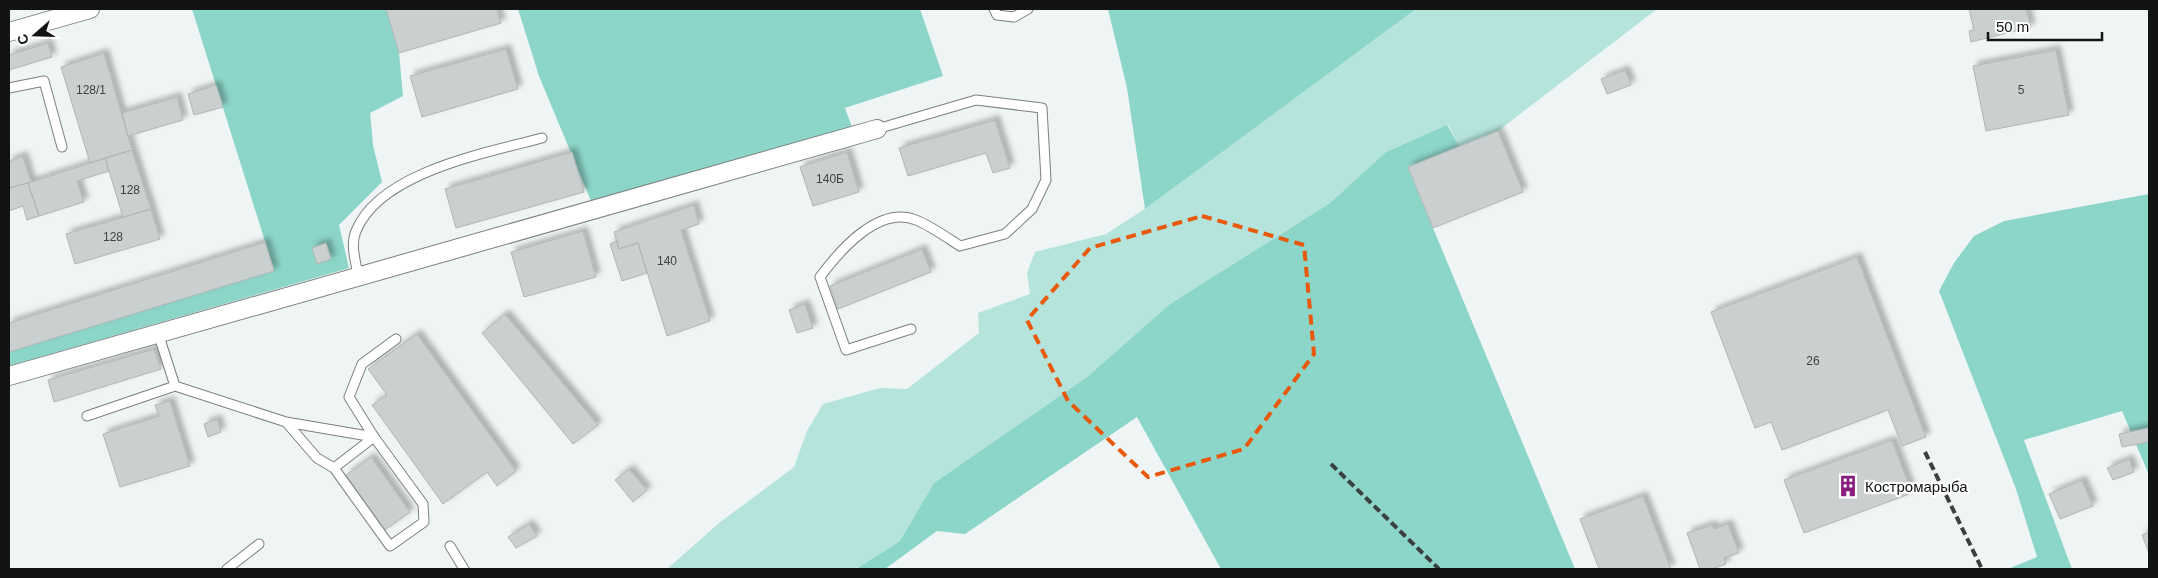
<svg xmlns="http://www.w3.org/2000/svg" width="2158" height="578" font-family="Arial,sans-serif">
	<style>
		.green { fill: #b4e4dc }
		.forest { fill: #8cd5c9 }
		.building { fill: #cad0cf; stroke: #b0b6b5; filter: url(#shadow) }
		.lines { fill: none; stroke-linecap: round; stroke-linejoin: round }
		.lane-casing { stroke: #7b807f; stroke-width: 11 }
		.street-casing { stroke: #7b807f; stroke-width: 20 }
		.lane { stroke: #fff; stroke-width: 9 }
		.street { stroke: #fff; stroke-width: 18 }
		.rail { stroke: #3c3f3f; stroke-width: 4; stroke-dasharray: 8 4; stroke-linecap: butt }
		.marked { fill: none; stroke: #e8590c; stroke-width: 4; stroke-dasharray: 10 6; stroke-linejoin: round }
		.labels { text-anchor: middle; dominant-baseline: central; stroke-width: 4.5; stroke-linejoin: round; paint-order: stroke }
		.number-label { font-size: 12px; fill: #404343 }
		.poi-label { font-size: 15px; fill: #121414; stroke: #fff; text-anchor: start }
	</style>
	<defs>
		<filter id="shadow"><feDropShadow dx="4.5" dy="-4.5" stdDeviation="2.5" flood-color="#0004"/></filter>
	</defs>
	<rect width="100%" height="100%" fill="#eff5f4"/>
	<path class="green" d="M1416,9h241l-159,122 -38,16 -12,-22 -62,27 -56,51 -160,101 -83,73 -153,106 -34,58 -44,28h-189l52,-46 75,-56 13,-36 16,-27 57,-16 27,1 72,-56 -1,-20 52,-19 -3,-21 8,-21 71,-18 39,-25z"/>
	<path class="forest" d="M192,9h194l13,44 4,43 -33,17 3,32 9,37 -43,43 10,43 -340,98v-14l265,-82z
		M518,9h402l23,67 -98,32 7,19 -261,74 -52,-125z
		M1108,9h308l-271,200 -18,-121z
		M1447,125l13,22 -52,21 167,401h-354l-84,-152 -172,117 -28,-3 -52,38h-29l44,-28 34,-58 153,-106 83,-73 160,-101 56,-51z
		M2149,194v281l-27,-64 -98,29 48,129h-64l29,-12 -21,-68 -77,-198 15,-28 20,-27 30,-15z"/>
	<path class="building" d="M386,9h111l4,14 -102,30z
		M1969,9h57l5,18 -60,15 -2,-11 5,-1z
		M48,43l4,14 -43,13v-15z
		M506,49l12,40 -96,28 -12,-41z
		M2056,50l13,65 -83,16 -13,-65z
		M104,53l28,97 -42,13 -29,-96z
		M1625,70l6,15 -24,9 -6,-15z
		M216,85l7,22 -29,8 -6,-21z
		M177,97l6,23 -55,16 -6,-23z
		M995,120l15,48 -17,5 -7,-20 -78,23 -9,-28z
		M1498,131l25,61 -90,36 -25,-61z
		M132,150l19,59 -28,8 -18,-59z
		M572,152l12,40 -128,36 -11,-39z
		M847,152l12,40 -46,14 -13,-39z
		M23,156l8,26 -22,6v-27z
		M105,158l4,13 -32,10 7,21 -45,14 -11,-33z
		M28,183l11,33 -12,4 -4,-14 -14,5v-23z
		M694,205l5,19 -18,6 29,91 -43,15 -29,-93 -19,6 -5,-17z
		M151,209l9,30 -85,25 -9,-30z
		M583,231l13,46 -72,20 -13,-45z
		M617,241l2,8 19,-6 9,30 -25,8 -12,-37z
		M265,242l9,29 -265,81v-29z
		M326,243l5,16 -14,5 -5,-16z
		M922,249l9,23 -93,37 -8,-23z
		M1857,257l69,180 -24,9 -14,-36 -106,40 -11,-28 -16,6 -44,-116z
		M805,304l8,24 -16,5 -8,-23z
		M505,314l93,111 -25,19 -91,-111z
		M417,334l99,137 -19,15 -10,-14 -44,32 -71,-99 15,-10 -19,-26z
		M154,349l7,20 -107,33 -6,-22z
		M170,401l20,65 -70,21 -17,-53 56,-18 -4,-11z
		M217,419l4,13 -13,5 -4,-13z
		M2149,428v14l-27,5 -3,-13z
		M1892,440l20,53 -108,40 -20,-53z
		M371,457l39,55 -25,18 -39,-55z
		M2129,459l5,13 -21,8 -6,-12z
		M629,469l18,21 -14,12 -18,-22z
		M2082,480l11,26 -33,13 -11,-25z
		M1643,496l28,73h-72l-19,-50z
		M529,524l8,12 -21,12 -8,-11z
		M1728,524l11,29 -15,5 2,6 -14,5h-12l-13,-36 25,-8 2,4z
		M2149,532v21l-7,-18z"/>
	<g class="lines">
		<g class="lane-casing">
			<path id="lane" d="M994,9l3,6 17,2 14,-8
				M9,88l35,-7 18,66
				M877,129l99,-29 66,8 4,72 -14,29 -27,25 -45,12c-14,-9 -29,-20 -44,-26 -37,-15 -76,30 -96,57l26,73 65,-21
				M358,276c-2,-14 -8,-31 -2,-45 24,-59 130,-78 186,-93
				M175,386l111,36 31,36 17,10 56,78 34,-24 -1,-18 -49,-67 -88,-15
				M87,416l88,-30 -17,-53
				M334,468l40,-31 -25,-40 13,-33 34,-25
				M450,546l14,23
				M227,569l32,-25"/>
		</g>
		<g class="street-casing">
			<path id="street" d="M9,32l81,-23
				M9,376l868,-247"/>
		</g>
		<use href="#lane" class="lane"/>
		<use href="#street" class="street"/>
		<path class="rail" d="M1925,452l57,117
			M1331,464l108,105"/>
	</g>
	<path class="marked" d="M1202,216l102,29 10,109 -70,95 -96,28 -80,-76 -41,-81 63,-72z"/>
	<defs>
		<g id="building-bare" transform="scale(1.725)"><path d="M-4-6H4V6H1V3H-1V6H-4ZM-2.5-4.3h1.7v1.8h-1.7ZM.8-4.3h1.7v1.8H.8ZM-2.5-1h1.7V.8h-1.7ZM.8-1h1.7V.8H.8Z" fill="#8b1c7f" stroke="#fff" stroke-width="2.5" paint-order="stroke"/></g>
	</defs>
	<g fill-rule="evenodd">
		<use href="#building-bare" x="1848" y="486"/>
	</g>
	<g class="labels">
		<g class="number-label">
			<text x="91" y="90">128/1</text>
			<text x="2021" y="90">5</text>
			<text x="830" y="179">140Б</text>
			<text x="130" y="190">128</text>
			<text x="113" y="237">128</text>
			<text x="667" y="261">140</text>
			<text x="1813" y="361">26</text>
		</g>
		<g class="poi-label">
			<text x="1865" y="486">Костромарыба</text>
		</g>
	</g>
	<rect width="2158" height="578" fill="none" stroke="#121414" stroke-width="20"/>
	<g transform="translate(35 35) rotate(250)" stroke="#ffffff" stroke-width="4" paint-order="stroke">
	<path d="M0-4L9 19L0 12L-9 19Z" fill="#121414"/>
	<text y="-8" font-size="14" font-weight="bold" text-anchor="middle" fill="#121414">С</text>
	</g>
	<path d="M1988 32v8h114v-8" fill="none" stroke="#121414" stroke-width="2.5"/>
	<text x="1996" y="32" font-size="15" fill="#121414" stroke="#ffffff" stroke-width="4" paint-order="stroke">50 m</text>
</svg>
